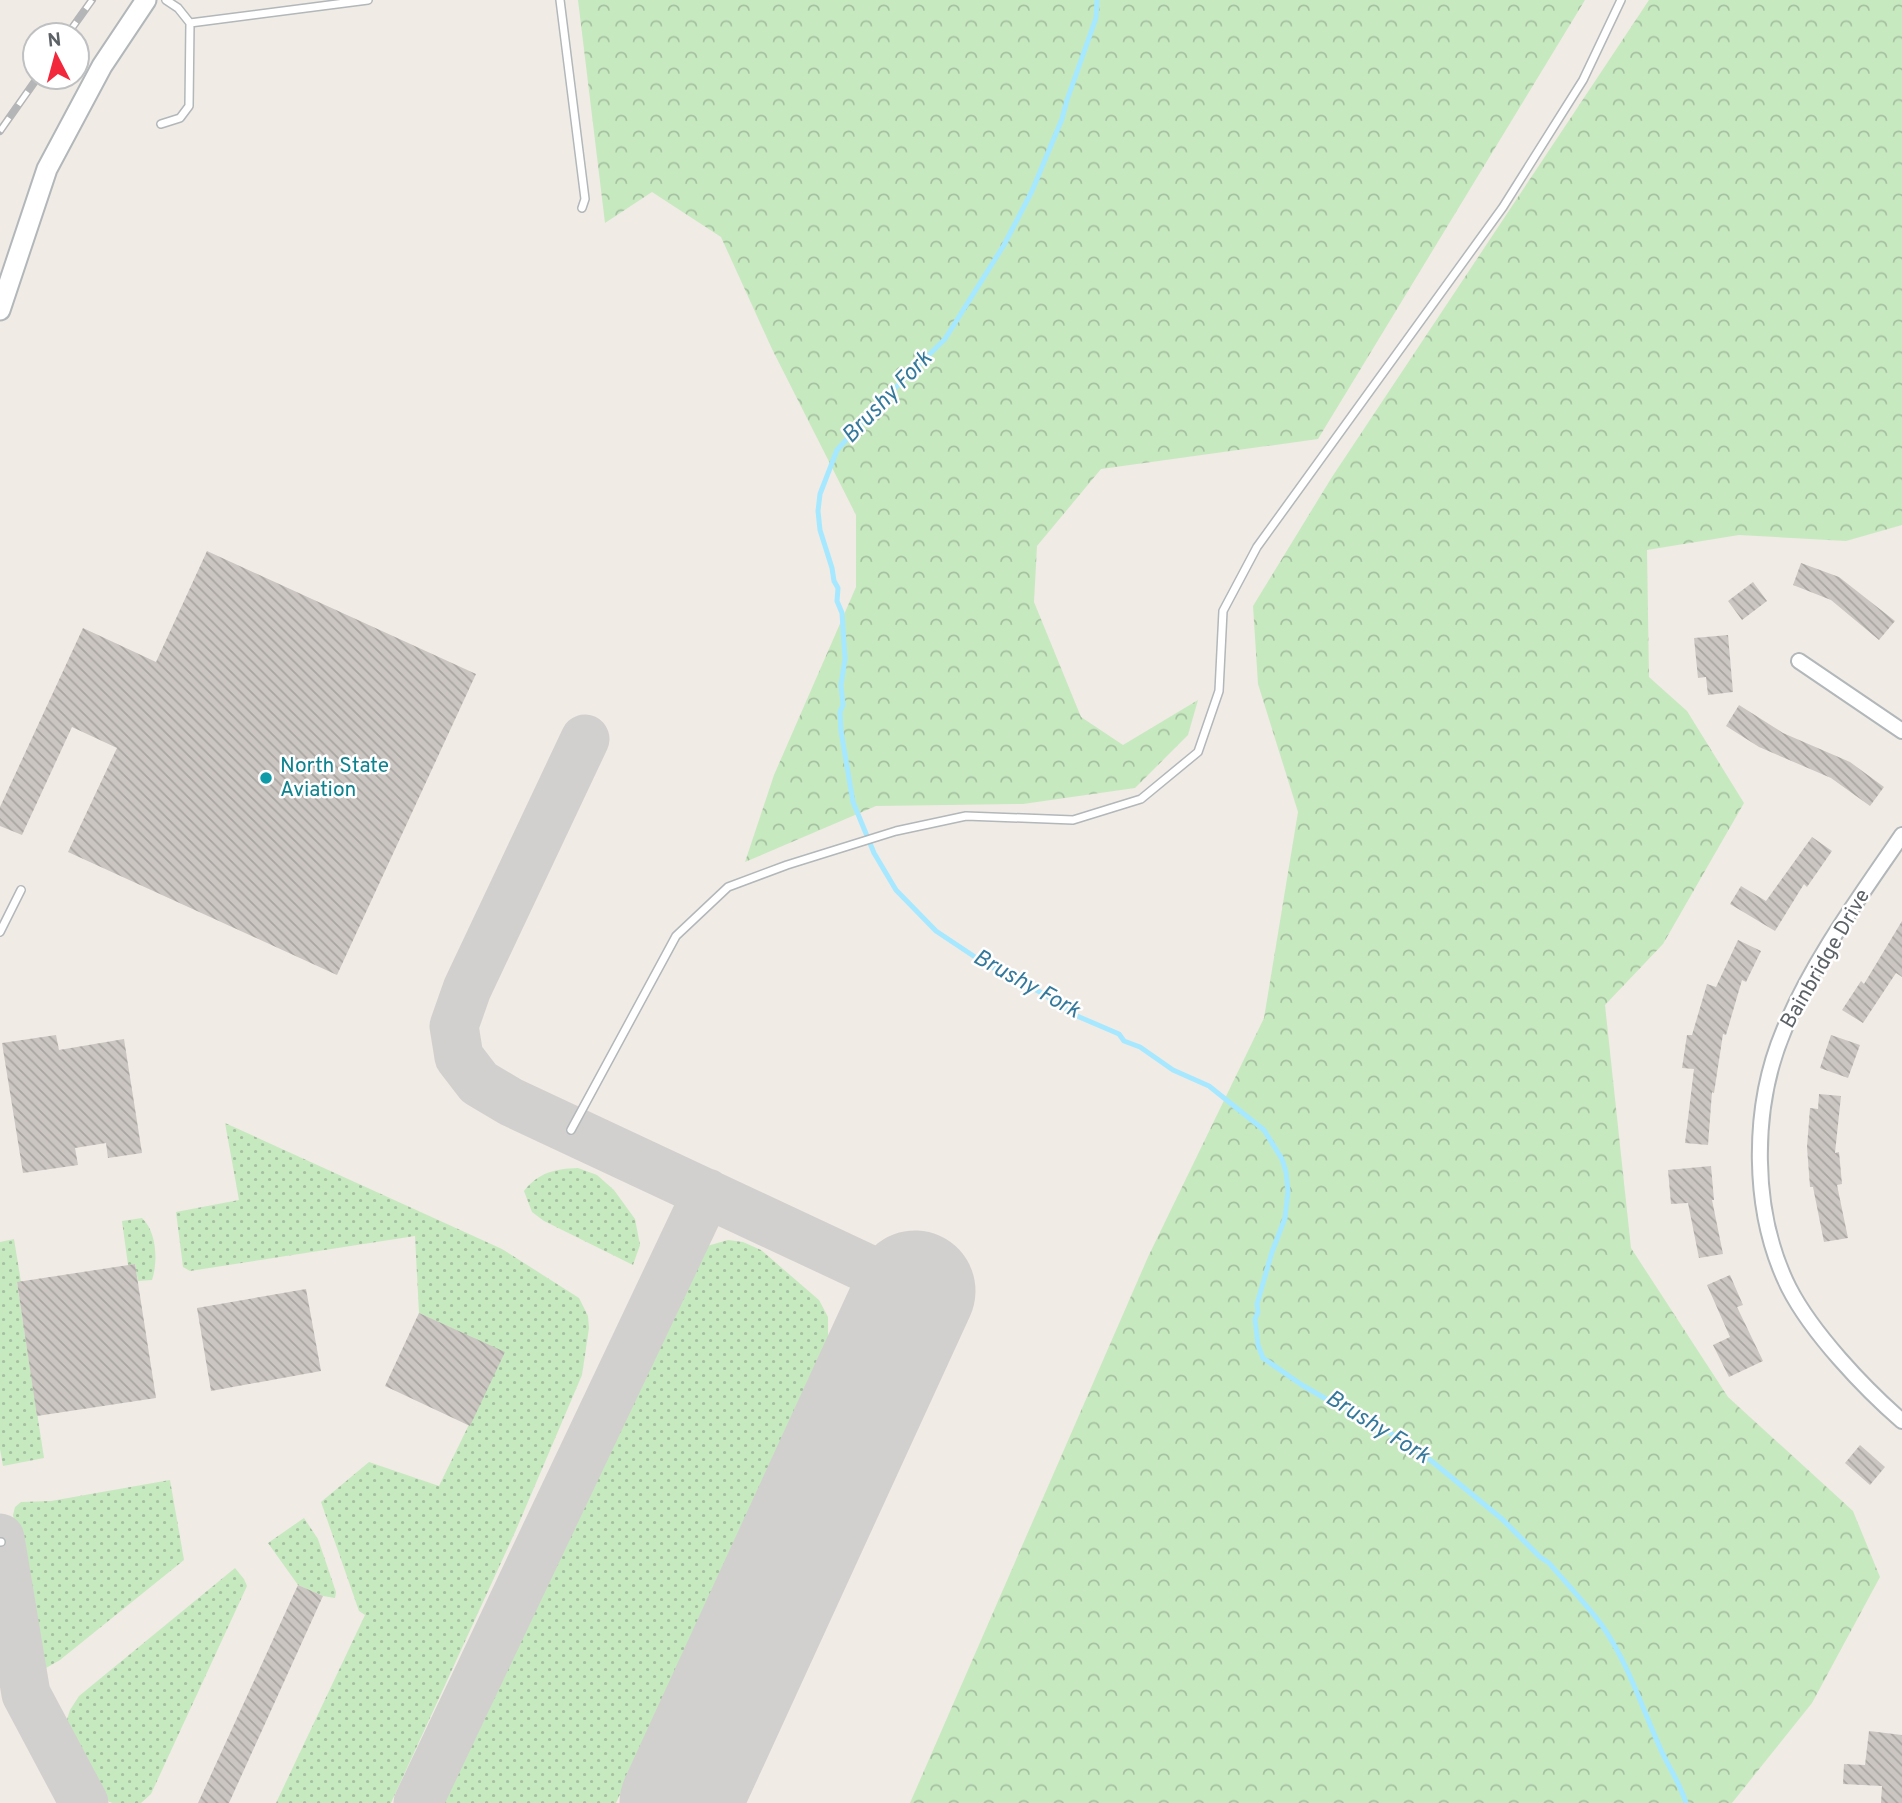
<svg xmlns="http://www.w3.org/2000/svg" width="1902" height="1803" font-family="Overpass,sans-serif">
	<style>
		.grass { fill: url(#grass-dots) }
		.forest { fill: url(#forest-crowns) }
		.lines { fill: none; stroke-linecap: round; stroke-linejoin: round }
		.stream { stroke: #a6e8ff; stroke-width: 5 }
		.taxiway { stroke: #d2d0ce; stroke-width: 49 }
		.runway { stroke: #d2d0ce; stroke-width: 121 }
		.building { fill: url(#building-back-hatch) }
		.service-casing { stroke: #b2b7ba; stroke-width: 10 }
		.minor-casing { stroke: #b2b7ba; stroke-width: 18 }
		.tertiary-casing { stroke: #b2b7ba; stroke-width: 23 }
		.service { stroke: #fff; stroke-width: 7 }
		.minor { stroke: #fff; stroke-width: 14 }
		.tertiary { stroke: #fff; stroke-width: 19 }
		.rail-casing { stroke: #b4b5b6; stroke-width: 8 }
		.rail { stroke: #fff; stroke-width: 5; stroke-dasharray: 16; stroke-linecap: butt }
		.culture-dot { fill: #0f9aa8; stroke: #fff; stroke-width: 2.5 }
		.labels { text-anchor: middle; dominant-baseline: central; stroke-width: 5; stroke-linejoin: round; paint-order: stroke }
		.culture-label { font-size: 21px; fill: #0d838f; stroke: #fff; text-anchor: start }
		.street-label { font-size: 21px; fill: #5c6266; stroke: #fff }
		.water-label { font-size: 23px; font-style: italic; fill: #34799c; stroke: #fff }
	</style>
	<defs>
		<pattern id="grass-dots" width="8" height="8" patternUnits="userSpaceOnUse" patternTransform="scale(1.75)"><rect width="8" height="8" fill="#c7e9c0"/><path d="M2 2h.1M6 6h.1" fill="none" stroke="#a5c0a0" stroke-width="1.8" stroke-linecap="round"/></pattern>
		<pattern id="forest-crowns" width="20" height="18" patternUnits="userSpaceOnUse" patternTransform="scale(1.75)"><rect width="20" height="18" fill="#c7e9c0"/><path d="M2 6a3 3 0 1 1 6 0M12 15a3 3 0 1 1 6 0" fill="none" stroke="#a5c0a0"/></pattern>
		<pattern id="building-back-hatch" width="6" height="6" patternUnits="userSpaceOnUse" patternTransform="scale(1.75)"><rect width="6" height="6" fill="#cbc6c1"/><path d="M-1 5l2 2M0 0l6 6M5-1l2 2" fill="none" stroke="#a8a4a1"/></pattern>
	</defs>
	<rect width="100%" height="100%" fill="#f0ebe5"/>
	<path class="grass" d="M225,1123l277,126 77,49 9,18 1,12 -7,47 -66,155 -125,273h-115l89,-188 -6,-4 -38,-109 48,-40 70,24 65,-133 -85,-40 -4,-77 -225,35 -7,-4 -7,-55 63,-12z
		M578,1168l19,7 17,15 21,29 5,26 -7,20 -89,-44 -12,-9 -8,-21c15,-19 31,-22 54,-23z
		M142,1218c15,14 16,44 10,62l-14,1 -3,-17 -7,1 -6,-44z
		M14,1239l7,43 -4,1 27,175 -41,8 -3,-17v-207z
		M728,1240l15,2 18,8 58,50 9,17v25l-212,461h-179l242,-521 28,-36z
		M170,1480l14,80 -124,100 -14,8 -8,-2 -25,-151 2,-8 6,-5 30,-1z
		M304,1518l14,21 18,53 -1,6 -12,-2 -25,-11 -30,-42z
		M235,1568l9,11 3,7 -96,208 -10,9h-29l-13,-8 -34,-69 5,-16 9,-14z"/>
	<path class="forest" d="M578,0h1007l-267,439 -217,30 -64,77 -3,56 47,115 42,28 75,-45 -10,35 -53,53 -112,16 -147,2 -131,56 29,-87 82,-188v-72l-84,-166 -51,-112 -69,-45 -47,31z
		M1649,0h253v525l-56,16 -107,-6 -92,15 2,127 38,34 57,92 -81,141 -58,61 26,243 97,149 125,114 27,66 -68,126 -80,100h-822l238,-546 116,-239 34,-206 -40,-128 -5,-78 79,-129z"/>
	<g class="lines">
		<path class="stream" d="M1097,0l-1,18 -29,82 -5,19 -30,72 -28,54 -59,94 -67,66 -41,45 -17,44 -2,17 2,19 12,38 2,13 4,7 -1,13 5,12 3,46 -4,26 2,20 -3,7 1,19 12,71 21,51 22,37 40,41 48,32 58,30 35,23 42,18 5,7 16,6 33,23 36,16 55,44 18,29 4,13 2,19 -3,27 -13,34 -15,52 1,8 -3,7 3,26 5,13 39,27 31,18 20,6 70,45 79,65 38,38 9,6c17,20 36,40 52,61 27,38 41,84 60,126 8,18 19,33 25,53"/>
		<path class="taxiway" d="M585,739l-118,250 -13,37 5,31 20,26 32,19 404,189
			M0,1538l26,156 58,109
			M418,1803l289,-610"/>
		<path class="runway" d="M680,1803l235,-512"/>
	</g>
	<path class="building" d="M207,551l269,123 -139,301 -269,-123 49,-104 -45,-21 -50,108 -22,-9v-19l83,-179 73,34z
		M1801,563l38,14 56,44 -16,19 -48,-40 -38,-15z
		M1753,582l14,19 -25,19 -14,-19z
		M1728,635l5,57 -25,3 -2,-18 -8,1 -4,-40z
		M1739,705l44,28 67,29 34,25 -14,19 -39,-28 -72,-31 -33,-21z
		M1812,837l20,14 -25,36 -3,-3 -29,47 -45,-27 11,-18 25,15z
		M1902,921v56l-6,-4 -33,50 -21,-13 19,-29 3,3z
		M1738,940l23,11 -15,31 -4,-2 -16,55 -3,-1 -9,59 -2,-1 -4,53 -23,-2 9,-74 -12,-1 5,-33h5l15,-51 9,3z
		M56,1035l3,15 65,-11 18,114 -34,5 -2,-15 -31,5 3,17 -55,8 -21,-130z
		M1831,1035l29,10 -12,33 -28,-10z
		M1819,1094l22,2 -6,57 4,-1 3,32 -5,1 11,53 -24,4 -11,-55h-3l-3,-40 3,-39 8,1z
		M1711,1166l3,34h-2l11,54 -24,4 -11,-55 -17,1 -3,-34z
		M135,1264l21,134 -119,18 -20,-134z
		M1730,1275l13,30 -6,2 26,54 -34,16 -16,-32 17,-8 -23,-52z
		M306,1289l15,82 -110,20 -14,-83z
		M419,1313l86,39 -35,74 -85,-40z
		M1860,1445l25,22 -15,18 -25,-22z
		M298,1585l25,11 -94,207h-31z
		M1869,1731l33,4v68h-21l1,-17 -39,-2 1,-20 21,1z"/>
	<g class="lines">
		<g class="service-casing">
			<path id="service" d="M560,0l25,199 -3,9
				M190,23l178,-23
				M161,124l19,-6 9,-12 1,-83 -12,-15 -12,-8
				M0,932l21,-42
				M571,1130l105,-194 52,-49 59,-22 109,-34 70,-15 107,4 68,-21 57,-47 21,-61 4,-80 34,-64 246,-340 80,-127 38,-80
				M0,1542h1"/>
		</g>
		<g class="minor-casing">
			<path id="minor" d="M1799,661l103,70
				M1902,835c-43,63 -89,125 -118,195 -33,78 -33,182 5,258 23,45 75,100 113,133"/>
		</g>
		<g class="tertiary-casing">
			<path id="tertiary" d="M0,310l47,-141 55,-103 44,-66"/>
		</g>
		<use href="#service" class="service"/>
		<use href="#minor" class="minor"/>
		<use href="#tertiary" class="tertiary"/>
		<g class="rail-casing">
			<path id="rail" d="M67,35l25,-35
				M0,131l38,-54"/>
		</g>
		<use href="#rail" class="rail"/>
	</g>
	<circle class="culture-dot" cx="266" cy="778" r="7"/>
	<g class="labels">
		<g class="culture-label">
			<text x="280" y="766">North State<tspan x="280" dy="24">Aviation</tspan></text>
		</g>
		<g class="street-label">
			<text transform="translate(1826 959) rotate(-60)">Bainbridge Drive</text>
		</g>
		<g class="water-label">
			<text transform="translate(888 398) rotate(-46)">Brushy Fork</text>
			<text transform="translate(1026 985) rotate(29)">Brushy Fork</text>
			<text transform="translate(1377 1428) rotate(32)">Brushy Fork</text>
		</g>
	</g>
	<g transform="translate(56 56) rotate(354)"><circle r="33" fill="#ffffff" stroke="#bec0c2" stroke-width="2"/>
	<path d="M0-5L12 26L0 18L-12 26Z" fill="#f3273b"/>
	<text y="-10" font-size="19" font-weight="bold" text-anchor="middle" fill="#5c6266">N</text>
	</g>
</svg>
